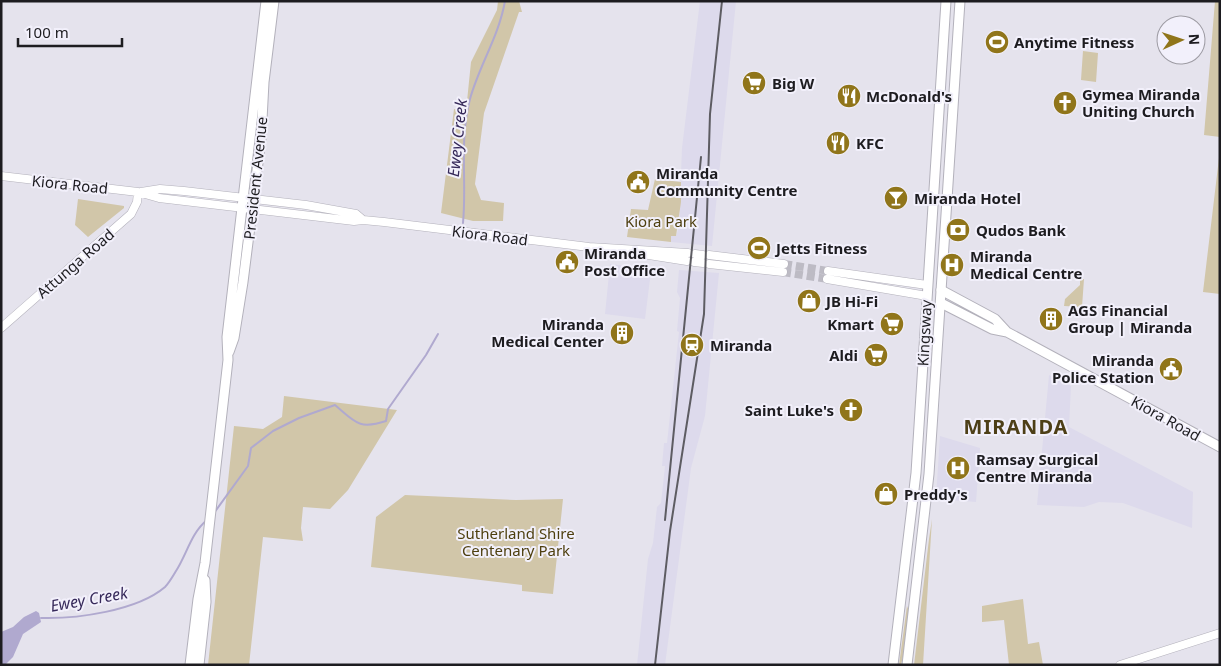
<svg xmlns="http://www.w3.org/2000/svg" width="1221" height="666" font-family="'Noto Sans',sans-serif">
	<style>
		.built { fill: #dddaec }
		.green { fill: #d1c6a9 }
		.water { fill: #b0a9cf }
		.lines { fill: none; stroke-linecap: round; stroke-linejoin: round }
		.stream { stroke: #b0a9cf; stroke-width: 2 }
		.tertiary-tunnel { stroke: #bdbbc4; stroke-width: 8; stroke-dasharray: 8 4; stroke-linecap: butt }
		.tertiary-casing { stroke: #b3b1bb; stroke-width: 9 }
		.secondary-casing { stroke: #b3b1bb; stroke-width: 11 }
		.primary-casing { stroke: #b3b1bb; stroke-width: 11 }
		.tertiary { stroke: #fff; stroke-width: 8 }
		.secondary { stroke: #fff; stroke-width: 9 }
		.primary { stroke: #fff; stroke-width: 9 }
		.rail { stroke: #5d5c62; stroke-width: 2 }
		.labels { text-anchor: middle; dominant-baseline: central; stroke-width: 4; stroke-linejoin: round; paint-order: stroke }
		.poi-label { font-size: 15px; font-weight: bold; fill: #1d1c20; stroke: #f2f0fb; text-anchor: start }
		.street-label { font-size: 15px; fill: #1d1c20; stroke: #f2f0fb }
		.park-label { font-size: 15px; fill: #4e3f0f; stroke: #f2f0fb }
		.water-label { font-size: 16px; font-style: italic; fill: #36295a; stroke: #f2f0fb }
		.district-label { font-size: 20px; font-weight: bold; letter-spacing: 1px; fill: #4d3f17; stroke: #f2f0fb }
	</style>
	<rect width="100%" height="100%" fill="#e5e3ed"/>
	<path class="built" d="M700,1h36l-24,245 -41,-4v-7l5,1 3,-9 3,-79z
		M610,264l39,5 2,2 -6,48 -40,-5z
		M679,270l40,3 -14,143 -14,52 -26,197h-28l11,-106 5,-16 4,-36 4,-4 4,-37h-3l2,-23h3l12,-111 -2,-1 3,-33 -3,-6z
		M1049,375l22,11 -2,41 124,65 -1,36 -69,-25 -24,-1 -15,5 -47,-2z
		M940,436l40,12 -4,54 -38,-3 -2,-2z"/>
	<path class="green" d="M498,1h21l3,11h-3l-35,101 -9,71 6,16 23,3 -1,18h-30l-32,-8 13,-104 12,2 5,-49 26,-52z
		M1215,1h5v136l-16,-2z
		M1083,51l15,2 -2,29 -15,-2z
		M1219,158h1v136l-17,-2z
		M655,179l26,3v20l-5,34h-5v6l-44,-5 4,-28 17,1z
		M78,199l46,7v2l-36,29 -13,-12z
		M1080,279h4l-2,28 -18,-1 1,-7 15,-14z
		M284,396l113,14 -49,80 -18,19 -27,-2 -2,21 2,13 -40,-4 -14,128h-41l26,-239 29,3 19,-12z
		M405,495l111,5 47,-1 -10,95 -31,-3v-6l-151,-18 5,-50z
		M932,519l-9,146h-9l15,-126z
		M1023,599l5,45 11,-2 4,23h-34l-5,-45 -22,2v-16z
		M907,606c7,15 -2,42 -6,59h-2z"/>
	<path class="water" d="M36,611l3,2 2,9 -18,12 -10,23 -8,8h-4v-33l12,-5 11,-10z"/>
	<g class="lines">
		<path class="stream" d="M463,223c4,-41 -4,-83 7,-124 9,-33 29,-63 35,-98
			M214,513l34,-47 3,-18 22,-17 26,-13 36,-13c20,17 24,25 51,16l2,-12 38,-54 12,-21
			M41,618c35,1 96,-7 124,-31 4,-4 8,-11 11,-16 11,-17 15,-38 31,-51"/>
		<path class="tertiary-tunnel" d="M784,264l44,7
			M783,272l44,7"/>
		<g class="tertiary-casing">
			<path id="tertiary" d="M1,176l137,16 21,6 195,23 9,-1 21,2 205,25 99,6
				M141,192l19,-3 24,2 122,14 50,9 7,6
				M636,253l51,8
				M695,254l8,1
				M709,255l75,9
				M694,262l9,1
				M709,264l74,8
				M828,271l99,14
				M827,279l100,17
				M1,328l130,-114 6,-12 1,-10
				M1120,665l100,-32"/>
		</g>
		<g class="secondary-casing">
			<path id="secondary" d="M941,290l54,29 12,13 213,115
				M941,303l51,26 15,3
				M229,352l5,-14 9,-56 18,-143 3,-57 10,-81
				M190,665l8,-66 7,-36 23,-203 -1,-23 39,-336
				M199,665l7,-63 -1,-22"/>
		</g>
		<g class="primary-casing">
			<path id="primary" d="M893,665l23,-192 30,-472
				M907,665l22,-191 31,-473"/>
		</g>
		<use href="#tertiary" class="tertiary"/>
		<use href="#secondary" class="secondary"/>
		<use href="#primary" class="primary"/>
		<path class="rail" d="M665,520l36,-363
			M655,665l15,-134 34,-217 6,-200 12,-113"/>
	</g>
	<defs>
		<g id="stadium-disc" transform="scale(1.25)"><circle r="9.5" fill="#90751a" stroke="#f2f0fb"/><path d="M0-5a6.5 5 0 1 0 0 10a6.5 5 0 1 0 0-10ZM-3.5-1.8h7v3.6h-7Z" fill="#fff"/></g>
		<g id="supermarket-disc" transform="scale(1.25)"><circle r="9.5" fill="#90751a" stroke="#f2f0fb"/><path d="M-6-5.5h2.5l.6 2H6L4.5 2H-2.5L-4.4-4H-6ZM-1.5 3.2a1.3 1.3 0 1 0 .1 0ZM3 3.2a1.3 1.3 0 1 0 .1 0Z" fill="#fff"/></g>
		<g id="restaurant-disc" transform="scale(1.25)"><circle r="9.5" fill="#90751a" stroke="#f2f0fb"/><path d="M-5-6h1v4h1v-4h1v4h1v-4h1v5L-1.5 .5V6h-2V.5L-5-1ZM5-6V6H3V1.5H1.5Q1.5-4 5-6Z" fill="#fff"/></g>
		<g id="church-disc" transform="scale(1.25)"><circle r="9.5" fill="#90751a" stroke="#f2f0fb"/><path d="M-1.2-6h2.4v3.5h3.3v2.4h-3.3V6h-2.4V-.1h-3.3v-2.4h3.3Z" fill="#fff"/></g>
		<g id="civic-disc" transform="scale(1.25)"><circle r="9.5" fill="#90751a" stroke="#f2f0fb"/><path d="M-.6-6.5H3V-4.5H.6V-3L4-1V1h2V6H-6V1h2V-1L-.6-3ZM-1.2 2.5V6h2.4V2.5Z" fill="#fff"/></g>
		<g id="bar-disc" transform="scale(1.25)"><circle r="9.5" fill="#90751a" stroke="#f2f0fb"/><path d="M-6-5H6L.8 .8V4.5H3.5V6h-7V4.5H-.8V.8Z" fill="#fff"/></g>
		<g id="bank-disc" transform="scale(1.25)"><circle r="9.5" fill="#90751a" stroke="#f2f0fb"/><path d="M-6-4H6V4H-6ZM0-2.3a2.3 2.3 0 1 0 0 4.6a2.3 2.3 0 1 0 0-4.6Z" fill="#fff"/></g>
		<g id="hospital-disc" transform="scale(1.25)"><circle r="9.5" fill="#90751a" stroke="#f2f0fb"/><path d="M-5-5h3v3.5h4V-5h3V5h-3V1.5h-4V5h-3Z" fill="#fff"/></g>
		<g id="shop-disc" transform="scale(1.25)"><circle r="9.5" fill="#90751a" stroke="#f2f0fb"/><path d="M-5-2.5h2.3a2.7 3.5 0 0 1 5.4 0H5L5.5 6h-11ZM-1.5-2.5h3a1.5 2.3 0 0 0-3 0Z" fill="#fff"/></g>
		<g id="building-disc" transform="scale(1.25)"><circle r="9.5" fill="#90751a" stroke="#f2f0fb"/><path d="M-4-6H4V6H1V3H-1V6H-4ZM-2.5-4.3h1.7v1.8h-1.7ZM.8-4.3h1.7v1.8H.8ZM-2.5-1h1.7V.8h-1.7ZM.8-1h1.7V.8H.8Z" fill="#fff"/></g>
		<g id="station-disc" transform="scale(1.25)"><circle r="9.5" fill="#90751a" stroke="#f2f0fb"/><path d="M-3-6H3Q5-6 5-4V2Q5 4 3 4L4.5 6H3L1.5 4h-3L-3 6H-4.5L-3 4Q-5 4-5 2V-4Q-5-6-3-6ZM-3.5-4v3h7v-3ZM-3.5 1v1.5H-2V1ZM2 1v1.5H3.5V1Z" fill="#fff"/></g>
	</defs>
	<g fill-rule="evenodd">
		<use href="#stadium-disc" x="997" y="42"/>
		<use href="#supermarket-disc" x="754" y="83"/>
		<use href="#restaurant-disc" x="849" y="96"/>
		<use href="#church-disc" x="1065" y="103"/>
		<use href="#restaurant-disc" x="838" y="143"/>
		<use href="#civic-disc" x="638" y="182"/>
		<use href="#bar-disc" x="896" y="198"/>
		<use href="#bank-disc" x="958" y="230"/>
		<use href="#stadium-disc" x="759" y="248"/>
		<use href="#civic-disc" x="567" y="262"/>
		<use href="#hospital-disc" x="952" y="265"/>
		<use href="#shop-disc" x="809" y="301"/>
		<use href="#building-disc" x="1051" y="319"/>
		<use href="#supermarket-disc" x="892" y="324"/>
		<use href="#building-disc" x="622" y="333"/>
		<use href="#station-disc" x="692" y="345"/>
		<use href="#supermarket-disc" x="876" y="355"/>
		<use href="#civic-disc" x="1171" y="369"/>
		<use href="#church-disc" x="851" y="410"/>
		<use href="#hospital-disc" x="958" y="468"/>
		<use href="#shop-disc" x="886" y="494"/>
	</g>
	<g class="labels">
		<g class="poi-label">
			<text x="1014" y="42">Anytime Fitness</text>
			<text x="772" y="83">Big W</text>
			<text x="1082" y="94">Gymea Miranda<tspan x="1082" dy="17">Uniting Church</tspan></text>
			<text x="866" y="96">McDonald's</text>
			<text x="856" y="143">KFC</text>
			<text x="656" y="173">Miranda<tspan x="656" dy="17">Community Centre</tspan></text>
			<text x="914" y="198">Miranda Hotel</text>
			<text x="976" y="230">Qudos Bank</text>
			<text x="776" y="248">Jetts Fitness</text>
			<text x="584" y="253">Miranda<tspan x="584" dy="17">Post Office</tspan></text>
			<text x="970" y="256">Miranda<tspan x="970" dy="17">Medical Centre</tspan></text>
			<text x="826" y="301">JB Hi-Fi</text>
			<text x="1068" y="310">AGS Financial<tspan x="1068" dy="17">Group | Miranda</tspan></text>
			<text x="604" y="324" text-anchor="end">Miranda<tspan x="604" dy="17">Medical Center</tspan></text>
			<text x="874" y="324" text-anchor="end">Kmart</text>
			<text x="710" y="345">Miranda</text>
			<text x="858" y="355" text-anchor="end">Aldi</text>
			<text x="1154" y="360" text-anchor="end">Miranda<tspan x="1154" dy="17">Police Station</tspan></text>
			<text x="834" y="410" text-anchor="end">Saint Luke's</text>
			<text x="976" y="459">Ramsay Surgical<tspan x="976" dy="17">Centre Miranda</tspan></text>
			<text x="904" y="494">Preddy's</text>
		</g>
		<g class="street-label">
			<text transform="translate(255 178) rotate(-84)">President Avenue</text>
			<text transform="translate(70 184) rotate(6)">Kiora Road</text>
			<text transform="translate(490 235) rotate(7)">Kiora Road</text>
			<text transform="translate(75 263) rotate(-41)">Attunga Road</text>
			<text transform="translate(924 333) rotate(-87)">Kingsway</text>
			<text transform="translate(1166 418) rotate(29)">Kiora Road</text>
		</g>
		<g class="park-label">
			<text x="661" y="221">Kiora Park</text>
			<text x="516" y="533">Sutherland Shire<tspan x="516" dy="17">Centenary Park</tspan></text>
		</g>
		<g class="water-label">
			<text transform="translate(457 138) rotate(-84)">Ewey Creek</text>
			<text transform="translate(89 599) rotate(-10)">Ewey Creek</text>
		</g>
		<g class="district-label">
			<text x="1016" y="426">MIRANDA</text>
		</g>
	</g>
	<rect width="1221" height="666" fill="none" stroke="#1d1c20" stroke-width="5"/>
	<g transform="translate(1181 40) rotate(87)"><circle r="24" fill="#f2f0fb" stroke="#9d9ba3"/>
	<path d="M0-4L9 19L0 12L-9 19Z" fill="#90751a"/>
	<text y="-8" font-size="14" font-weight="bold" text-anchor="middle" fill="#1d1c20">N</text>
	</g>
	<path d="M18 38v8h104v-8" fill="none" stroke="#1d1c20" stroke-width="2.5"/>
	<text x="25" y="38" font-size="15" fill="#1d1c20" stroke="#f2f0fb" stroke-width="4" paint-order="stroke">100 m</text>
</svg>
